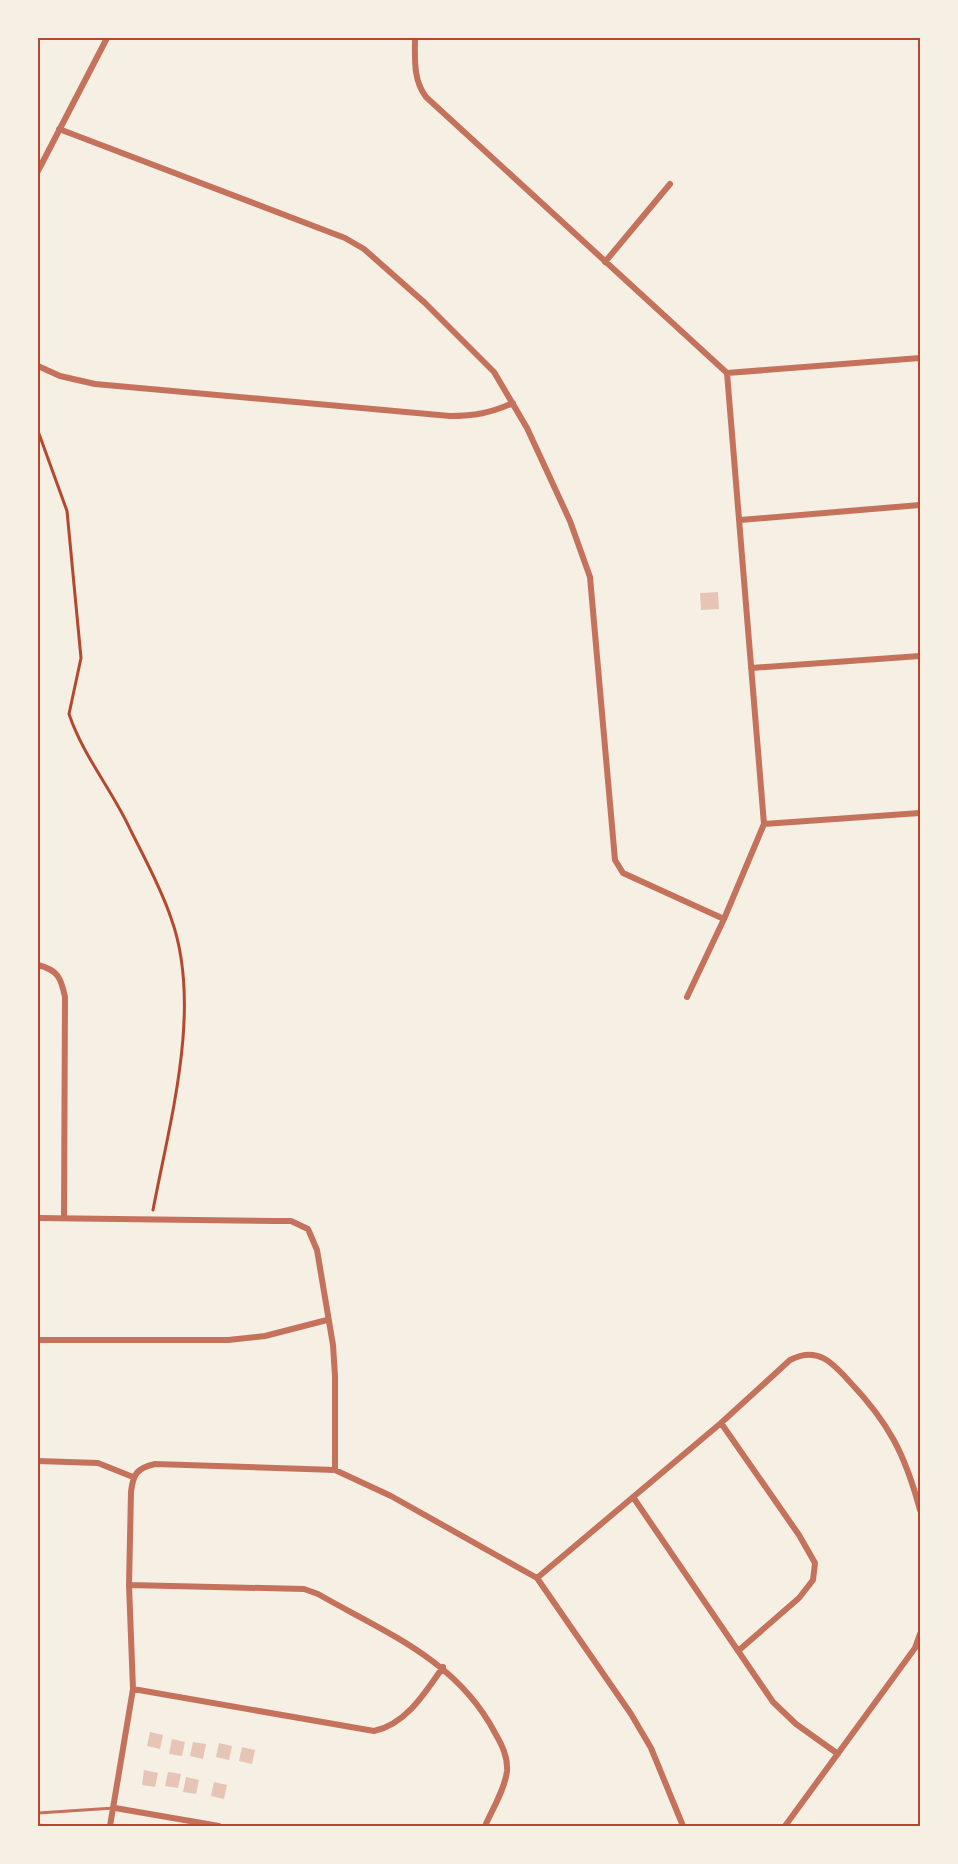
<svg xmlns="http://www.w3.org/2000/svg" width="958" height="1864" font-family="'Sofia Sans Condensed',sans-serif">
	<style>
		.building { fill: #e6c5b7 }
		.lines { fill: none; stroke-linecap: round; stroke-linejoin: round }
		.path { stroke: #b5482f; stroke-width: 3 }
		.service { stroke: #c5725c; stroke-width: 3 }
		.minor { stroke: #c5725c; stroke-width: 6 }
		.neatline { fill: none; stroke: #b5482f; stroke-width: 2 }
	</style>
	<rect width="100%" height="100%" fill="#f6efe4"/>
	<path class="building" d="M718,592l1,17 -18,1 -1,-17z
		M150,1732l13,3 -3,14 -13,-3z
		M172,1739l13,3 -3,14 -13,-2z
		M193,1742l13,2 -3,15 -13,-3z
		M219,1743l13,3 -3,14 -13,-3z
		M242,1747l13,3 -3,14 -13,-3z
		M144,1770l14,3 -3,14 -13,-2z
		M168,1772l13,2 -3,14 -13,-2z
		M186,1777l13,3 -3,14 -13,-2z
		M214,1782l13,3 -3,14 -13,-3z
		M38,1823l14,2v1h-14z"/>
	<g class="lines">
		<path class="path" d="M38,431l29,80 14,147 -12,56c14,42 44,77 62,117 14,28 30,57 40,87 32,88 -1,202 -18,292"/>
		<path class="service" d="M38,1813l76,-5"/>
		<path class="minor" d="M415,38c0,21 -2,42 11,59l301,276 37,451 -40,95 -37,78
			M59,129l286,109 19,11 61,54 69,69 33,56 43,93 20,56 25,283 8,13 101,46
			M38,171l69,-133
			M605,262l65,-78
			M38,366l22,10 35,8 355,32c24,0 41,-3 63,-13
			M727,373l193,-15
			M740,520l180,-15
			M751,668l169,-12
			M764,824l156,-11
			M38,965c20,5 23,13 27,32l-1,221
			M38,1218l236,3h17l17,8 9,21 16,95 2,31v94
			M38,1340h190l37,-4 62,-16
			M721,1423l78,112 16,28 -2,17 -14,18 -61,53
			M38,1461l60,2 35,14
			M633,1497l140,205 23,22 42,30
			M537,1578l184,-155 69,-63c27,-14 42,2 59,21 40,42 56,73 71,129
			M129,1585l175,4 14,5c68,39 139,66 177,139 7,12 13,24 12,38 -2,18 -15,39 -22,55
			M133,1689l241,42c32,-7 51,-38 69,-64
			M115,1808l104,18
			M110,1826l23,-137 -4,-104 2,-93c2,-18 6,-24 24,-28l180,6 56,26 146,82 94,136 20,34 32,78
			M785,1826l130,-178 5,-14"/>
	</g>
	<rect width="958" height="1864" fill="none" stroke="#f6efe4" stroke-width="78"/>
	<rect x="39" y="39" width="880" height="1786" class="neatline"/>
</svg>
